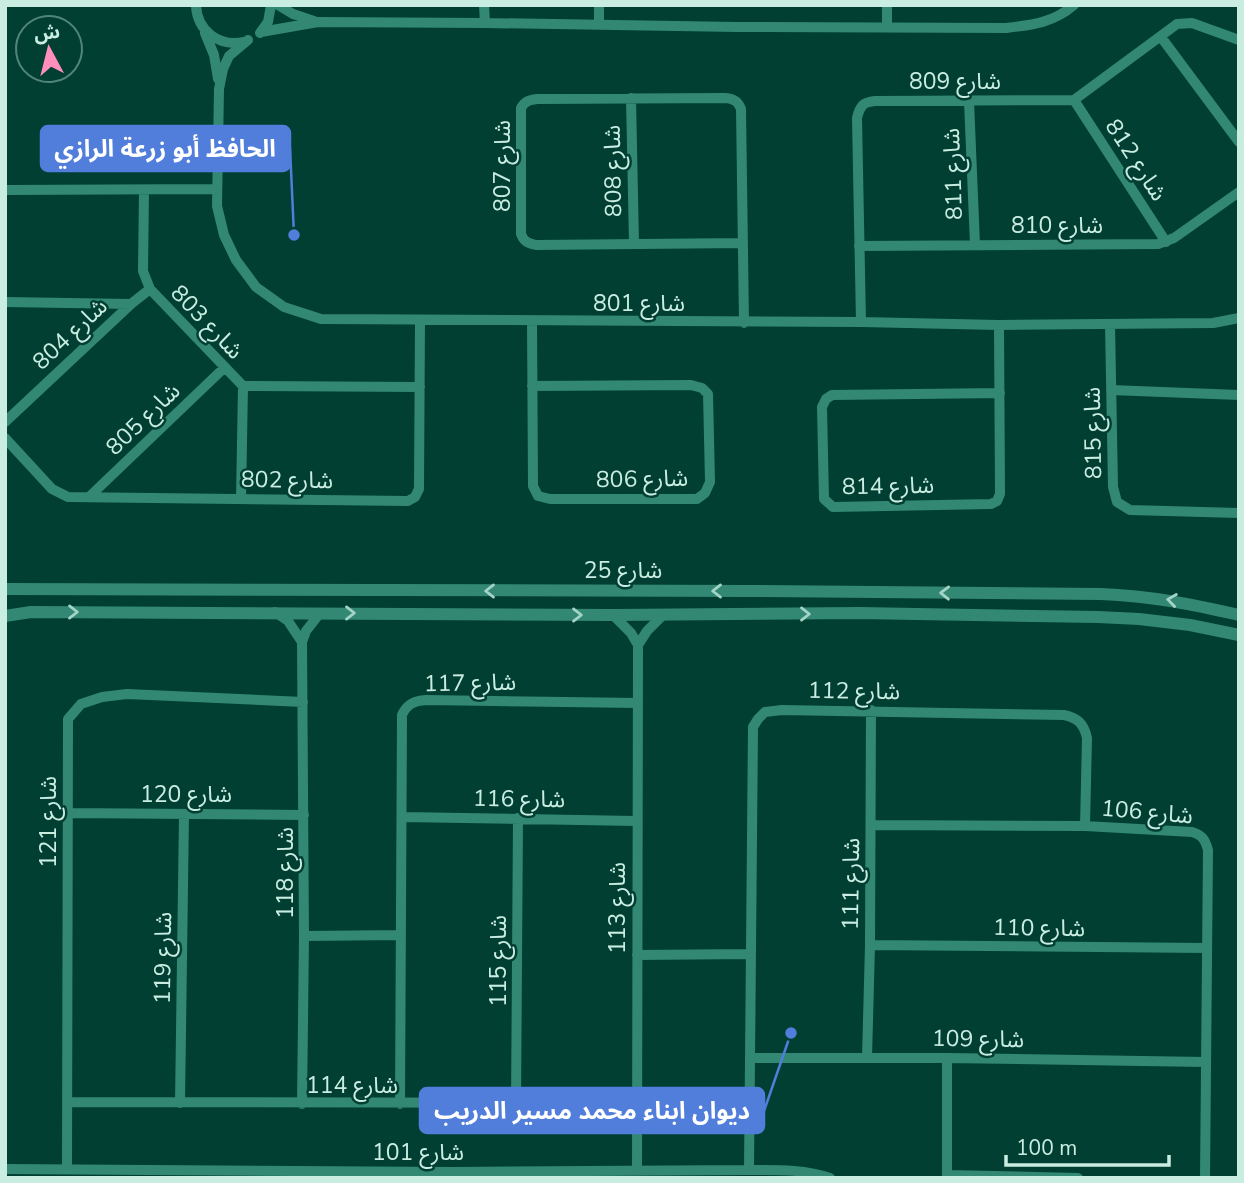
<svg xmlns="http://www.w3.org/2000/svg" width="1244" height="1183" font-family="'Nunito Sans','Noto Sans Arabic',sans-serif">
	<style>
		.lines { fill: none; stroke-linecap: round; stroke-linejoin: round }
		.minor { stroke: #328873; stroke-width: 10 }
		.tertiary { stroke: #328873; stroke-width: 12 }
		.oneway { stroke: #a4d4c6 }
		.labels { text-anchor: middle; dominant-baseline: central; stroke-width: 5; stroke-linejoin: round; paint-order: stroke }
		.street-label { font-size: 23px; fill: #caede2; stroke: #003f32 }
		.leader { fill: none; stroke: #517edb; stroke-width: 2.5 }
		.callout-dot { fill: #517edb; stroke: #003f32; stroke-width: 2.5 }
		.callout { fill: #517edb; stroke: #517edb; stroke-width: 2.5 }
		.callout-label { font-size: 24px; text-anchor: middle; font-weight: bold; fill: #fff }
	</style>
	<rect width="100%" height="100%" fill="#003f32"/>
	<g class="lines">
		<path class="minor" d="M196,5c1,26 23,42 48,37
			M278,5l15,9 21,7
			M484,5l1,18
			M599,5v20
			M887,27v-22
			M261,32l57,-10 167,1 252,4 269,1c26,-3 47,-5 68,-23
			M205,33l9,22 4,24
			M260,33l8,-11 3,-17
			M1161,37l78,105
			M248,40l-19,16 -6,13 -4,20 -2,117 7,29 12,25 20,27 28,20 37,12 540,3 138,3 214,-2 26,-5
			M631,98l3,146
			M1074,100l92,142
			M969,101l6,144
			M5,190l212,-1
			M144,190l-1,81 7,18 93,97 177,1
			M743,243l-207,2c-8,-2 -12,-3 -15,-11v-126c4,-7 8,-8 16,-9l188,-1c9,1 13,3 16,11l3,214
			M859,246l299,-2 16,-6 65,-46
			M5,302l126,2
			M532,321l1,165 5,10 12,3h147l8,-6 5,-11 -2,-88 -6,-6 -11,-3 -159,1
			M861,322l-4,-204c3,-12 6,-16 18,-17l199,-1 103,-76 15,-1 47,17
			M1110,324l3,163 4,15 13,8 109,3
			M999,325l1,169 -3,7 -6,3 -158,3 -9,-8 -2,-92 4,-8 6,-4 168,-2
			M1111,390l128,5
			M5,422l126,-118 19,-15
			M5,438l47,51 16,8 340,4 7,-4 4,-8 1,-169
			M89,497l135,-129
			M241,499l2,-113
			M275,612l13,9 14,21
			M613,615l18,18 7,12 -1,525
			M638,645l9,-14 17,-17
			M67,813l237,2
			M402,817l234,4
			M871,825l214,1 107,6c10,3 13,7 16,18l-3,328
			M304,936l97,-1
			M870,945l337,3
			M637,955l114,-1
			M750,1058h197l259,4
			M867,1058l3,-113 1,-235
			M67,1102l570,1
			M180,1103l4,-289
			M302,1104l2,-168 -2,-294 4,-11 14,-18
			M400,1104l2,-389c5,-11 12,-14 24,-15l212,3
			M516,1104l2,-286
			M5,1169l446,3 298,-2c26,0 56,-1 81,8
			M67,1169l1,-450 13,-15 21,-7 25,-3 176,8
			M749,1170l4,-443 5,-8 7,-7 17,-2 282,5c14,3 20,9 23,23l-2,88
			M947,1175l131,3
			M947,1178v-120"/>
		<path class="tertiary" d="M5,589l746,2 350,3c50,2 90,10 138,21
			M5,616l26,-4 582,3 246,-2 239,4 41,2 51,6 49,10"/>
	</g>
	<defs><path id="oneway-chevron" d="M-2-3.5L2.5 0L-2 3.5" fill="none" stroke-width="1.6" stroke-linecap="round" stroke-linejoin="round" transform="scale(1.75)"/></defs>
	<g class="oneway">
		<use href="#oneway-chevron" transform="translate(490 591) rotate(-180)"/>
		<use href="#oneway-chevron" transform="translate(717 591) rotate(-180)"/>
		<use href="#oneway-chevron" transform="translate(945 593) rotate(-179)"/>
		<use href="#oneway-chevron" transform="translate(1172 600) rotate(-172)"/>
		<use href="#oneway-chevron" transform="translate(73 612)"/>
		<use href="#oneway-chevron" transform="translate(350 613)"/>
		<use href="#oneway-chevron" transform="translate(805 614)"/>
		<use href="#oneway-chevron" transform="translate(577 615)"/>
	</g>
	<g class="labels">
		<g class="street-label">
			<text x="955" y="81">شارع 809</text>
			<text transform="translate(1136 160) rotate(57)">شارع 812</text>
			<text transform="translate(502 166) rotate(-90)">شارع 807</text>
			<text transform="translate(613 171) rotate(-91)">شارع 808</text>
			<text transform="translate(953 174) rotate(-92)">شارع 811</text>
			<text x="1057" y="225">شارع 810</text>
			<text x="639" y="303">شارع 801</text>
			<text transform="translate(207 322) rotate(46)">شارع 803</text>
			<text transform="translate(70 334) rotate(-43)">شارع 804</text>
			<text transform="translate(143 419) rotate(-44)">شارع 805</text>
			<text transform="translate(1093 433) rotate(-91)">شارع 815</text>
			<text transform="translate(642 479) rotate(-1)">شارع 806</text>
			<text transform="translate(287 480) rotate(1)">شارع 802</text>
			<text transform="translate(888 486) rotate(-1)">شارع 814</text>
			<text x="623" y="570">شارع 25</text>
			<text transform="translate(470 683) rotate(-1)">شارع 117</text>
			<text transform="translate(854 691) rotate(1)">شارع 112</text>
			<text x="186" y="794">شارع 120</text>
			<text transform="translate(519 799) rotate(1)">شارع 116</text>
			<text transform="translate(1147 812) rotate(5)">شارع 106</text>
			<text transform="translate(48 822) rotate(-90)">شارع 121</text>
			<text transform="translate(285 873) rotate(-90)">شارع 118</text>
			<text transform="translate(851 884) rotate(-89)">شارع 111</text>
			<text transform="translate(617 908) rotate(-90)">شارع 113</text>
			<text transform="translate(1039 928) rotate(1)">شارع 110</text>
			<text transform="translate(163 958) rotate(-89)">شارع 119</text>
			<text transform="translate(498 961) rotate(-90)">شارع 115</text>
			<text transform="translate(978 1039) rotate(1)">شارع 109</text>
			<text x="352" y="1085">شارع 114</text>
			<text x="418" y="1152">شارع 101</text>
		</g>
	</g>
	<path class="leader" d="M294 235L290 148M791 1033L764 1111"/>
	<g class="callout-dot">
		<circle cx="294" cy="235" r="7"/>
		<circle cx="791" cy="1033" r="7"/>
	</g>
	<g class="callout">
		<rect x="41" y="126" width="249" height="45" rx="7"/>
		<rect x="420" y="1088" width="344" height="45" rx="7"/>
	</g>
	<g class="callout-label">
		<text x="165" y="157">الحافظ أبو زرعة الرازي</text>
		<text x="592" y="1119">ديوان ابناء محمد مسير الدريب</text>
	</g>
	<rect width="1244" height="1183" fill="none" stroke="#caede2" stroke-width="14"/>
	<g transform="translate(49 49) rotate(353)"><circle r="33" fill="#003f32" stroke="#518578" stroke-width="2"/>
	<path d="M0-5L12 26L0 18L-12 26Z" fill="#fe8ebd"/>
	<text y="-10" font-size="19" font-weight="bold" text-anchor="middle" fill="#caede2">ش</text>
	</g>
	<path d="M1006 1155v10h163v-10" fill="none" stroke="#caede2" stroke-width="3.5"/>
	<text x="1016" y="1155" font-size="21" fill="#caede2" stroke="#003f32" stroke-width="5" paint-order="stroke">100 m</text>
</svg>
